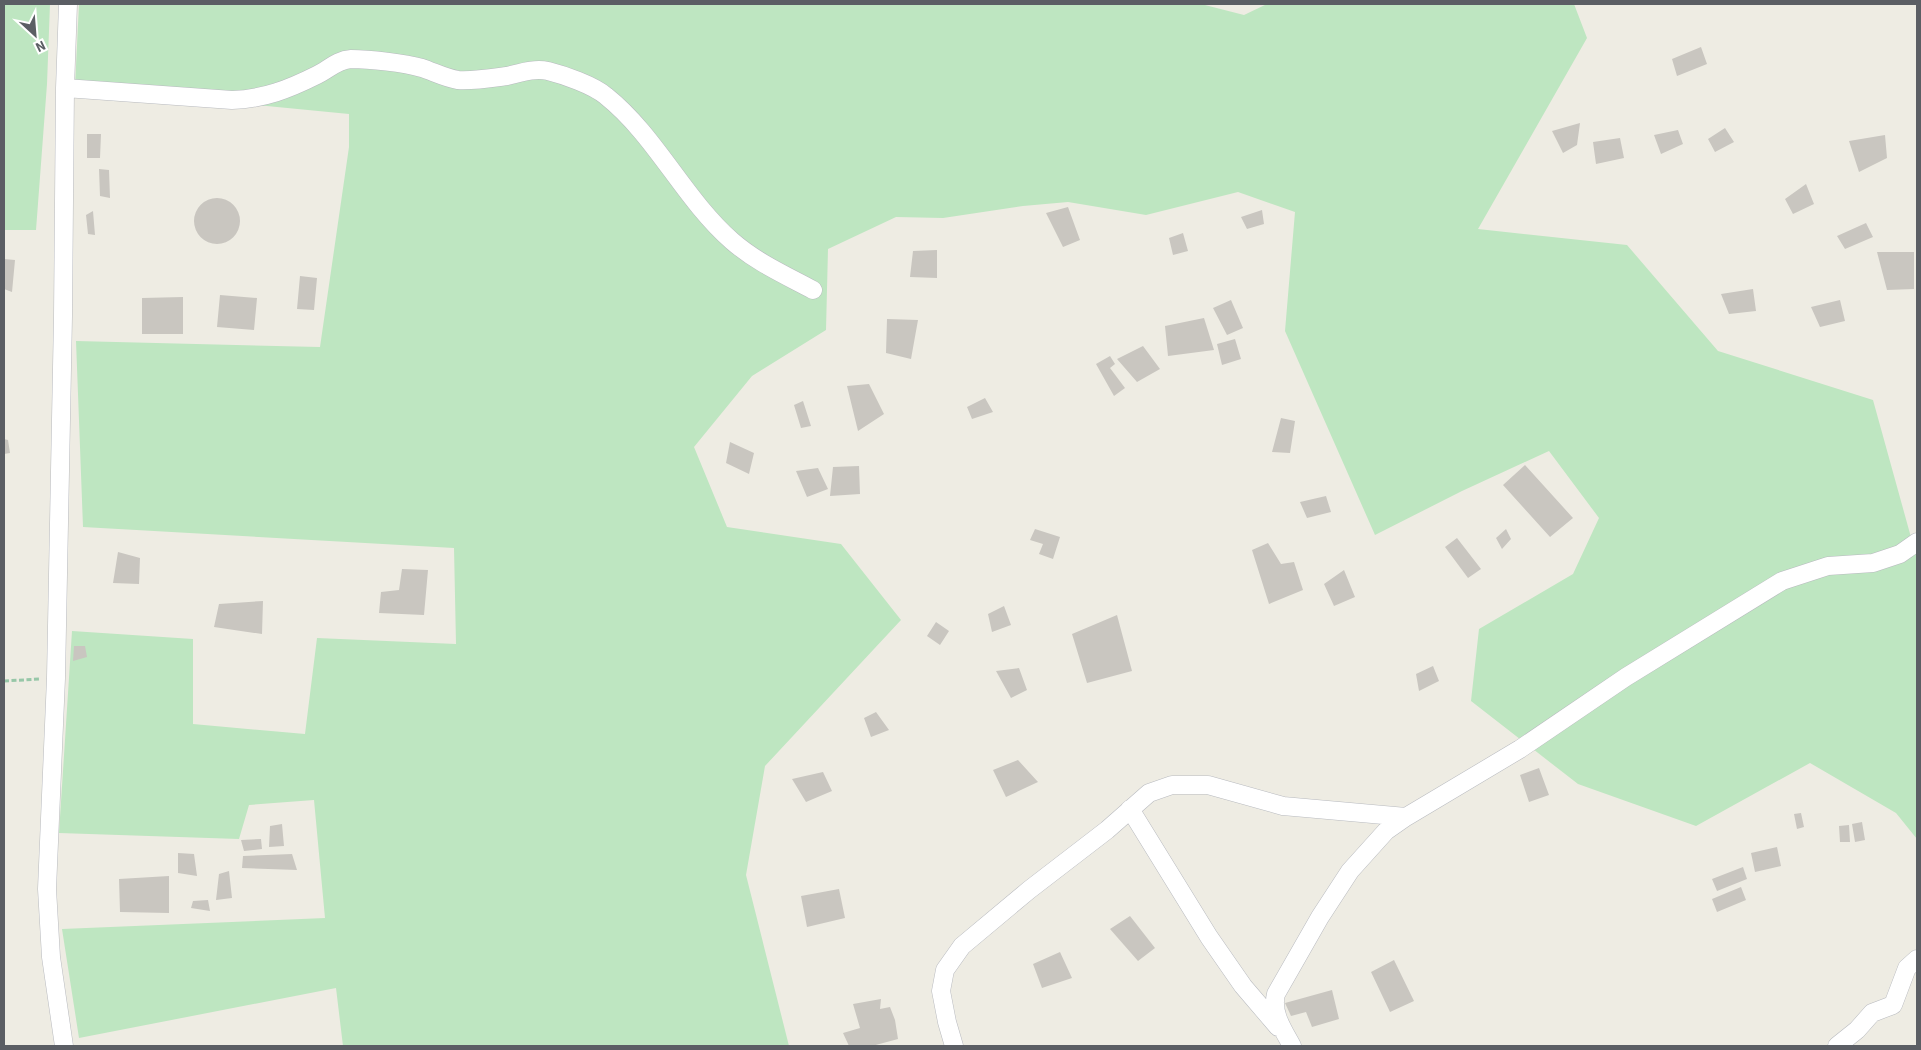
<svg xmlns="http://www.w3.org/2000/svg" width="1921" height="1050" font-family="'Source Sans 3',sans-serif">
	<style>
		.green { fill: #bee6c1 }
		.building { fill: #c9c6c0 }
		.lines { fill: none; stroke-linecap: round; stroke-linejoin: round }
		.minor-casing { stroke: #b8babf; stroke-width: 19 }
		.path { stroke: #97c7a8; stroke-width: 3; stroke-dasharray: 5 2.5; stroke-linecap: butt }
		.minor { stroke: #fff; stroke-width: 18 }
	</style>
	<rect width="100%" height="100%" fill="#eeece3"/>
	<path class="green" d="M4,4h46l-3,80 -11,146h-32z
		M79,4h1122l43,11 23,-11h307l13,34 -109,191 149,16 91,106 155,49 44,159v280l-21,-26 -86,-50 -114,63 -118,-42 -107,-83 8,-72 94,-55 26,-56 -50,-67 -87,40 -87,44 -90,-204 10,-119 -57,-20 -92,23 -78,-13 -45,4 -80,12 -47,-1 -68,32 -2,81 -74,46 -58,71 33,80 114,17 60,76 -136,146 -19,109 43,171h-446l-7,-58 -257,50 -17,-109 263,-11 -11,-118 -65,5 -10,34 -180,-6 13,-202 121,8v85l112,10 12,-96 139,6 -2,-96 -371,-21 -7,-186 244,6 29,-200v-33l-274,-27z"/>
	<path class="building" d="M1701,47l6,17 -30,12 -5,-17z
		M1580,123l-3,22 -14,8 -11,-22z
		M1725,128l9,14 -19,10 -7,-13z
		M1678,130l5,14 -22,10 -7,-19z
		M87,134h14l-1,24h-13z
		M1885,135l2,23 -28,14 -10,-31z
		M1620,138l4,20 -28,6 -3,-22z
		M99,169l10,1 1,28 -10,-2z
		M1806,184l8,20 -21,10 -8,-15z
		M194 221a23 23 0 1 1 46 0a23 23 0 1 1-46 0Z
		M1068,207l12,33 -17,7 -17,-34z
		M1262,210l2,14 -17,5 -6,-12z
		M93,211l2,24 -7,-1 -2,-19z
		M1866,223l7,14 -28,12 -8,-13z
		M1183,233l5,18 -15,4 -4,-17z
		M937,250v28l-27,-1 3,-26z
		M1877,252h37v37l-27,1z
		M4,259l11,1 -3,32 -8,-3z
		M300,276l17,2 -3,32 -17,-1z
		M1753,289l3,22 -27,3 -8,-20z
		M220,295l37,3 -3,32 -37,-3z
		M183,297v37h-41v-36z
		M1231,300l12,28 -16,7 -14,-27z
		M1840,300l5,21 -25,6 -9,-20z
		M1204,318l10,32 -46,6 -3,-30z
		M887,319l31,1 -7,39 -25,-6z
		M1235,339l6,20 -19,6 -5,-21z
		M1143,346l17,23 -23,13 -20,-23z
		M1110,356l5,8 -5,4 15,20 -11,8 -18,-32z
		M869,384l15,30 -26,17 -11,-45z
		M985,398l8,14 -21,7 -5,-12z
		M803,401l8,25 -10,2 -7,-23z
		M1281,418l14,3 -5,32 -18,-1z
		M4,439l4,1 2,13 -6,1z
		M730,442l24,11 -5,21 -23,-11z
		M1525,465l48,53 -23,19 -47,-52z
		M859,466l1,28 -30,2 3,-29z
		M818,468l10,21 -21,8 -11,-26z
		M1326,496l5,16 -24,6 -7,-16z
		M1035,529l25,8 -7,22 -14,-5 4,-10 -13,-4z
		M1506,529l5,10 -9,10 -6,-11z
		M1457,538l24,31 -13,9 -23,-31z
		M1268,543l13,21 13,-2 9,28 -34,14 -17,-54z
		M118,552l22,6 -1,26 -26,-1z
		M402,569l26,1 -4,45 -45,-2 2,-21 18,-2z
		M1344,570l11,27 -21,9 -10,-22z
		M263,601l-1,33 -48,-7 5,-23z
		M1004,606l7,19 -19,7 -4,-18z
		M1117,615l15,56 -45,12 -15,-49z
		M936,622l13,9 -9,14 -13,-9z
		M74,646h11l2,11 -14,4z
		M1433,666l6,15 -20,10 -3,-17z
		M1019,668l8,22 -16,8 -15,-27z
		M876,712l13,18 -18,7 -7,-19z
		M1018,760l20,22 -32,15 -13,-27z
		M1539,768l10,27 -20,7 -9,-27z
		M823,772l9,19 -26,11 -14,-23z
		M1801,813l3,14 -7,2 -3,-15z
		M1862,822l3,18 -10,2 -3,-18z
		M282,824l2,22 -15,1 1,-21z
		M1849,825l1,17h-10l-1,-16z
		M261,839l1,10 -18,2 -3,-11z
		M1777,847l4,19 -26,6 -4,-19z
		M178,853l16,1 3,22 -19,-3z
		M292,854l5,16 -55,-2 1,-12z
		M1743,867l4,12 -30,12 -5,-12z
		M229,871l3,27 -16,2 3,-26z
		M169,876v37l-49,-1 -1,-33z
		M1741,887l5,13 -29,12 -5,-13z
		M839,889l6,29 -38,9 -6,-31z
		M208,900l2,11 -19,-3 2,-7z
		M1130,916l25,32 -17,13 -28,-32z
		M1060,952l12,26 -30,10 -9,-24z
		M1394,960l20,41 -24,11 -19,-40z
		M1332,990l7,29 -27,8 -6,-15 -15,4 -6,-13z
		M881,999l-1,10 10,-2 5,13 3,19 -26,7h-23l-6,-13 17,-5 -7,-24z"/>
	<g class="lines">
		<g class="minor-casing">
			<path id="minor" d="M65,88l167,12c32,-1 57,-11 85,-25 12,-6 20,-15 34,-16 19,0 53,4 71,9 12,4 23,10 36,12 15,1 34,-2 49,-4 13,-3 27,-8 41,-5 16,4 45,14 58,25 50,40 78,103 126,145 24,21 53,34 81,49
				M1130,809l79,128 34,49 35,41
				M64,1046l-13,-89 -4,-68 9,-211 7,-362 2,-228 3,-84
				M954,1046l-7,-24 -6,-31 4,-21 17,-24 67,-56 78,-60 42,-37 23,-8h36l75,21 123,11
				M1292,1046c-8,-15 -21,-33 -16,-52l44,-77 30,-46 36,-40 20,-14 114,-68 106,-72 156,-96 46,-15 45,-3 27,-9 17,-12
				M1837,1046l20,-16 15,-17 21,-8 14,-37 10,-9"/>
		</g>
		<path class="path" d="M4,681l36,-2"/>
		<use href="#minor" class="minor"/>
	</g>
	<rect width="1921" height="1050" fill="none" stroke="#5b5e64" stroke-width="10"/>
	<g transform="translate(35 35) rotate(154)" stroke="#ffffff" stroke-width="4" paint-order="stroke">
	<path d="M0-4L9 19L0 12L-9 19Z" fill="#5b5e64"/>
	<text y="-8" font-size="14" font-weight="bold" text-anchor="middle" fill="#5b5e64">N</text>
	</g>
</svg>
